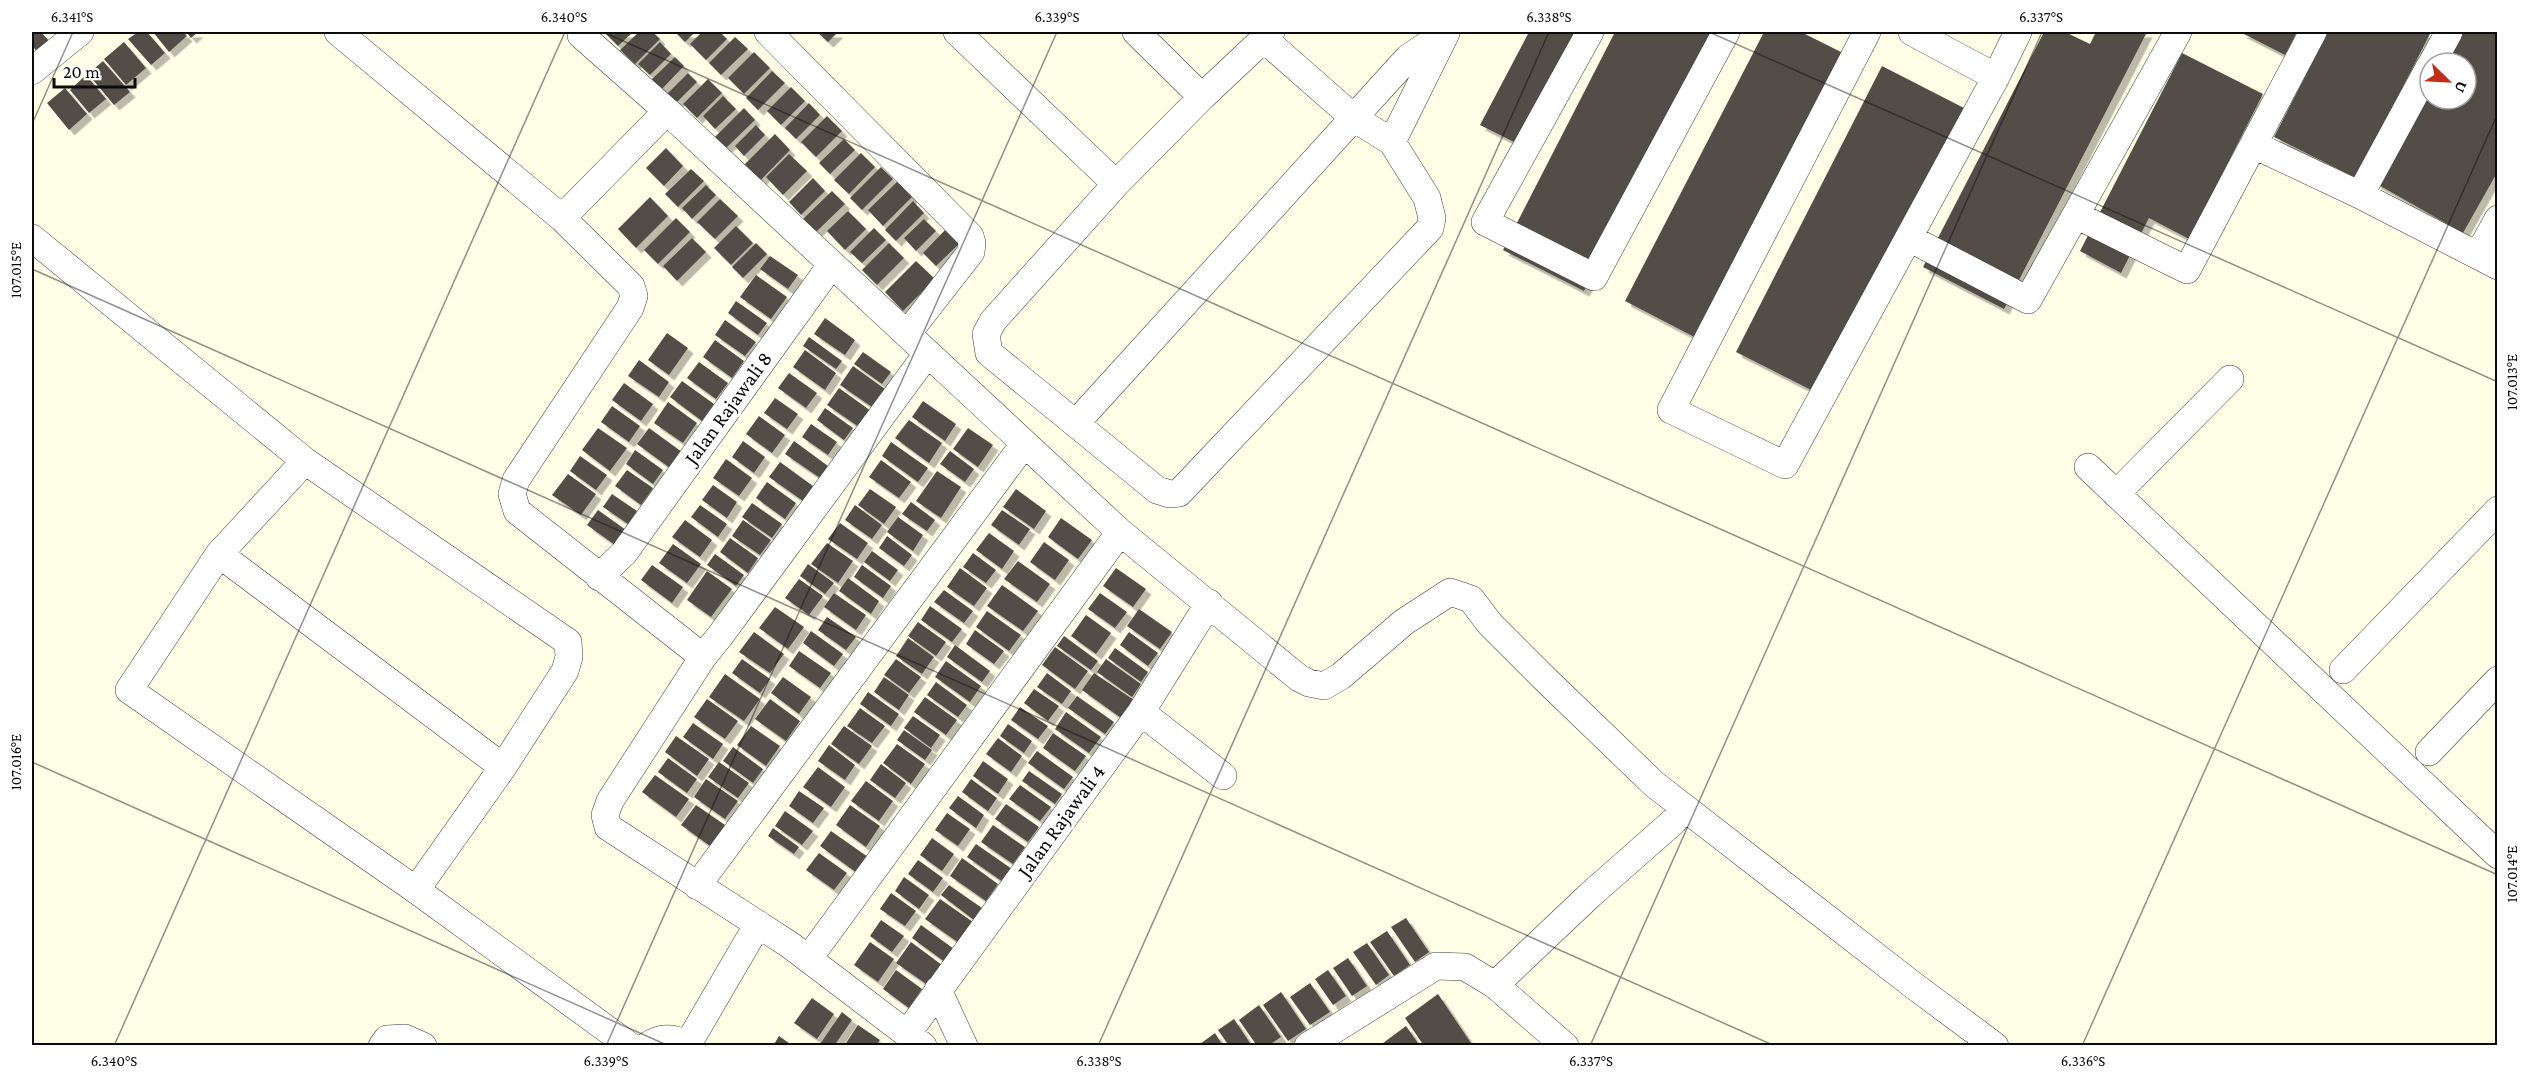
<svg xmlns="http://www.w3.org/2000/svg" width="2529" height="1077" font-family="'Crimson Pro',serif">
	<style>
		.building { fill: #534d46; filter: url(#shadow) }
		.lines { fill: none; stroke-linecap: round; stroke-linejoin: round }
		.minor-casing { stroke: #3d3d3d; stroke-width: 28 }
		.minor { stroke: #fff; stroke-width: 27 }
		.ticks { fill: none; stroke: #0a0a0a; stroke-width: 1.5; stroke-opacity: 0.45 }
		.labels { text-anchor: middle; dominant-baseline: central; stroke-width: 6; stroke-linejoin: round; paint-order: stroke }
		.street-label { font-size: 21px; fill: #0a0a0a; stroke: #fff }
		.neatline { fill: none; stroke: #0a0a0a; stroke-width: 2 }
		.ticks-label { font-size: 15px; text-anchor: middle; fill: #0a0a0a }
	</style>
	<defs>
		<filter id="shadow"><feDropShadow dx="5.5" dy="5.5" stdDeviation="0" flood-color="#0004"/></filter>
	</defs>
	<rect width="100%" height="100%" fill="#fffee7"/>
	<path class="building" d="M32,32h9l8,9 -12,11 -5,-7z
		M138,32h9l18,21 -14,12 -23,-26z
		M153,32h30l4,4 -18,16z
		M186,32h12l-7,6z
		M604,32h29l-15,14z
		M639,32h14l7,7 -25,25 -15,-14z
		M675,32h20l-10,10z
		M702,32h18l7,7 -21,21 -16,-16z
		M817,32h21l-10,10z
		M1529,32h50l-59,113 -40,-20z
		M1615,32h103l-134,259 -81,-41z
		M1764,32h37l52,26 -147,285 -81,-42z
		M2044,32h21l25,12 6,-12h51l-143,277 -81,-42z
		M2240,32h57l-12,23z
		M2328,32h103l-75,146 -82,-41z
		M2460,32h38v139l-35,62 -88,-50 55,-99v15h36v-36h-24z
		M735,37l13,12 -27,26 -12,-12z
		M124,42l22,26 -20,17 -22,-26z
		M660,42l11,12 -21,21 -12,-11z
		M754,52l16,16 -26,26 -16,-16z
		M2182,53l81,41 -74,145 -40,-21 -28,55 -41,-22z
		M675,57l9,9 -23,24 -10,-10z
		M103,61l27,31 -16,13 -26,-31z
		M1882,66l82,42 -147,285 -81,-41z
		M772,71l13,12 -27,27 -12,-12z
		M688,73l9,9 -21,21 -9,-9z
		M86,75l20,24 -17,14 -19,-23z
		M708,79l14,14 -25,25 -14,-14z
		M791,87l14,14 -24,24 -14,-14z
		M65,88l22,26 -18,16 -22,-27z
		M723,96l13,13 -21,20 -12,-13z
		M809,103l11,12 -24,24 -11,-11z
		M744,108l11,12 -29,28 -11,-11z
		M827,116l15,15 -26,26 -15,-15z
		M756,125l9,10 -21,21 -9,-10z
		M775,134l15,16 -33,34 -16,-16z
		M844,139l11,11 -25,24 -11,-11z
		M666,148l17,18 -19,20 -18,-18z
		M861,153l14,14 -26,27 -15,-14z
		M789,154l18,17 -24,24 -17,-18z
		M881,167l12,12 -31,31 -12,-12z
		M691,169l13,12 -26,26 -13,-13z
		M813,178l12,13 -24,24 -12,-13z
		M899,180l15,15 -31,31 -15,-16z
		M706,185l10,10 -24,24 -10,-11z
		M832,191l13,13 -29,28 -13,-13z
		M650,197l18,19 -32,32 -18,-19z
		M720,199l18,17 -23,23 -18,-17z
		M913,201l11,12 -28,28 -11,-11z
		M848,211l18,18 -21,21 -18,-19z
		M676,218l14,14 -32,32 -14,-14z
		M924,219l12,12 -20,20 -12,-13z
		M736,226l17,17 -22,22 -17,-17z
		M874,228l12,12 -24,23 -12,-11z
		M946,229l14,14 -24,23 -13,-13z
		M692,238l14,14 -29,29 -14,-15z
		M756,243l11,11 -24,24 -11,-11z
		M889,243l15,15 -27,27 -15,-15z
		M770,256l28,19 -10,14 -28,-20z
		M916,261l19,18 -32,32 -18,-19z
		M756,275l31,22 -16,22 -31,-22z
		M736,301l31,22 -9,12 -30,-22z
		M825,318l30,22 -10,15 -31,-21z
		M725,320l31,22 -11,14 -30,-21z
		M667,333l21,15 -19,27 -21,-15z
		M809,337l33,24 -6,8 -33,-23z
		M715,340l29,21 -12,17 -29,-21z
		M805,350l31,23 -11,17 -32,-23z
		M863,352l28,20 -9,12 -28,-20z
		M639,360l30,22 -10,15 -31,-21z
		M699,362l29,21 -12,16 -29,-21z
		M853,366l32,23 -13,18 -32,-22z
		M789,373l28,20 -11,15 -28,-20z
		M682,381l32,23 -12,17 -32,-24z
		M624,383l29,21 -12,17 -29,-21z
		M839,388l32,23 -12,16 -32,-22z
		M775,398l23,16 -11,15 -23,-16z
		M923,401l33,23 -11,17 -33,-24z
		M668,402l29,21 -14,20 -29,-20z
		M612,406l28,20 -11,16 -28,-20z
		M825,408l28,20 -9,12 -27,-20z
		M759,416l26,19 -13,18 -26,-19z
		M909,420l33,23 -13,20 -34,-25z
		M811,424l26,18 -9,13 -26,-18z
		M598,428l29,20 -17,23 -28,-21z
		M649,428l33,24 -12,16 -33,-24z
		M968,428l25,17 -15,22 -25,-18z
		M743,441l22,16 -11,16 -22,-16z
		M794,441l34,25 -8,12 -35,-24z
		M891,442l37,26 -10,14 -36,-26z
		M635,450l28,20 -10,14 -27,-20z
		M950,451l24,18 -9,13 -25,-18z
		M580,456l27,19 -11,15 -26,-19z
		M726,459l26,19 -13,18 -26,-18z
		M881,460l30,22 -12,16 -30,-21z
		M780,462l33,24 -10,15 -34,-24z
		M627,470l26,18 -12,17 -26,-19z
		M937,471l24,16 -20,31 -25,-17z
		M568,474l28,20 -15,21 -29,-20z
		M767,482l29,21 -11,16 -29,-21z
		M713,485l24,17 -10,16 -25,-18z
		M870,489l26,18 -12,17 -26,-19z
		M1016,489l30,22 -12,18 -31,-22z
		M612,494l25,17 -9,13 -25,-17z
		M911,502l24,18 -8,11 -25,-17z
		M752,503l30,21 -10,14 -30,-21z
		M700,505l27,19 -9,13 -27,-20z
		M855,505l27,20 -10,14 -27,-19z
		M598,510l28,20 -11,15 -28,-20z
		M1002,510l28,19 -11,16 -28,-20z
		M898,517l25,18 -10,16 -26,-19z
		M1061,518l31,22 -14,19 -30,-22z
		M685,520l27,20 -12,17 -28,-20z
		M743,520l28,20 -11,15 -28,-19z
		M840,523l28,20 -11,16 -29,-20z
		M989,533l25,18 -12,18 -26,-19z
		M887,536l25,19 -8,11 -25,-18z
		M730,538l28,20 -10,15 -28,-21z
		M1044,542l25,18 -14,20 -25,-18z
		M827,543l26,18 -15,22 -27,-19z
		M673,544l28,20 -14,19 -28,-20z
		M872,551l26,19 -8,11 -26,-19z
		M973,553l23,17 -10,13 -23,-16z
		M715,554l29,21 -8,11 -29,-21z
		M1018,561l32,23 -13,18 -33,-23z
		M808,564l26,19 -9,11 -25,-18z
		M652,565l31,22 -11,16 -31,-23z
		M862,565l29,21 -8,12 -29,-21z
		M960,568l27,20 -13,18 -27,-19z
		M1116,568l30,21 -13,18 -30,-21z
		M707,571l25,18 -21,28 -24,-17z
		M848,578l31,23 -8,13 -32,-23z
		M799,579l24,17 -14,19 -24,-17z
		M1002,585l36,26 -15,20 -36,-25z
		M944,590l29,21 -9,12 -30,-21z
		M834,593l32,22 -10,15 -32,-23z
		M1100,593l27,19 -12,16 -27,-19z
		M930,606l32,23 -10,13 -31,-22z
		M775,607l29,20 -16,22 -29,-21z
		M1139,609l33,23 -12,17 -33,-23z
		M987,611l34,24 -12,16 -33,-24z
		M1086,615l25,18 -15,21 -25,-18z
		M827,617l29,20 -10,13 -28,-20z
		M918,622l28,20 -10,14 -28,-20z
		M975,630l29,21 -10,13 -28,-20z
		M811,631l32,23 -9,12 -31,-23z
		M754,632l30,22 -14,19 -31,-21z
		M1129,632l29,21 -10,13 -28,-21z
		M1064,636l34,25 -7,9 -34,-24z
		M908,638l26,19 -12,17 -26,-18z
		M955,645l35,26 -8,11 -35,-25z
		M1055,647l33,24 -13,18 -33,-24z
		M1115,648l33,24 -7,10 -33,-24z
		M799,651l32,22 -11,15 -31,-22z
		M742,659l28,20 -10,14 -28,-20z
		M896,659l25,18 -12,16 -25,-18z
		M1106,659l35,25 -9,13 -35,-25z
		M946,661l35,25 -11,16 -35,-25z
		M1047,673l24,18 -9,13 -25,-17z
		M1094,673l40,27 -13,18 -39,-28z
		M725,674l35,25 -16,22 -35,-24z
		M783,677l28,20 -12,17 -28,-21z
		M884,677l25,18 -10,15 -25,-18z
		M936,682l31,23 -9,12 -31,-22z
		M1034,689l25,17 -11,15 -24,-18z
		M868,692l31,22 -8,12 -31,-22z
		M1077,696l37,26 -9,12 -37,-26z
		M925,697l32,23 -11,15 -32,-23z
		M707,699l31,22 -13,18 -31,-22z
		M770,699l30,22 -14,20 -31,-22z
		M1020,707l28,19 -10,13 -27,-19z
		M860,708l25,18 -13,17 -25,-17z
		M1066,712l35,25 -12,16 -34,-24z
		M913,716l27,19 -9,13 -27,-20z
		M693,723l30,21 -10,15 -30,-22z
		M1008,724l24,17 -8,12 -24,-17z
		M751,726l29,20 -14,20 -29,-21z
		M844,726l28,20 -13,18 -28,-20z
		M904,730l28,20 -7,10 -28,-20z
		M1053,733l33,23 -11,15 -32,-23z
		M676,736l33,23 -12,17 -32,-24z
		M998,738l24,18 -11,16 -25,-18z
		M897,744l28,20 -14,20 -28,-21z
		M829,745l26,20 -10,15 -27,-19z
		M733,747l30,22 -10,14 -30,-22z
		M1037,751l36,26 -9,12 -36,-26z
		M668,758l29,21 -10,14 -29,-21z
		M983,761l25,18 -10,15 -25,-18z
		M719,762l30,21 -11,15 -30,-21z
		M881,764l25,19 -11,15 -25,-18z
		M818,767l27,20 -14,20 -28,-20z
		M1029,771l33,23 -7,10 -33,-23z
		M655,775l34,24 -13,18 -34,-25z
		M706,779l32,22 -13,18 -31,-22z
		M971,779l26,19 -9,13 -26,-19z
		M866,781l27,20 -14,20 -28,-20z
		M1020,785l31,22 -11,14 -31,-22z
		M799,791l25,17 -11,15 -24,-17z
		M958,796l26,19 -8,13 -27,-20z
		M1006,804l33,23 -11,15 -33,-23z
		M696,805l29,20 -15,21 -29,-21z
		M850,805l30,21 -14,21 -30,-22z
		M785,811l28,20 -11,14 -27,-19z
		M947,813l23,16 -12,17 -23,-16z
		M993,825l32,22 -12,17 -32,-22z
		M773,828l26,19 -5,7 -26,-18z
		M831,831l37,26 -11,16 -37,-27z
		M932,838l22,16 -12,17 -22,-16z
		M976,844l36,25 -9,13 -36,-25z
		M819,853l28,20 -13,17 -28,-20z
		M962,858l36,26 -12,17 -36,-25z
		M918,860l25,18 -10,14 -25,-18z
		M904,877l25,18 -10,14 -24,-18z
		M949,885l33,23 -8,12 -33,-25z
		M891,893l25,18 -11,15 -25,-17z
		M940,899l33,23 -14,21 -34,-24z
		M1406,918l23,34 -14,10 -24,-35z
		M881,920l23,16 -12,16 -22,-16z
		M921,925l33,24 -9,13 -33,-24z
		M1387,931l23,34 -16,11 -24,-34z
		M870,942l24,17 -16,23 -24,-17z
		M911,942l35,26 -14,20 -36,-25z
		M1367,943l22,32 -13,10 -23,-33z
		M1348,958l19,28 -15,10 -19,-28z
		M896,970l26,19 -13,19 -26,-19z
		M1328,970l18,26 -13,9 -18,-26z
		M1310,983l20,29 -20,13 -20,-28z
		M1281,992l25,37 -18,12 -25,-36z
		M1438,994l35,52h-49l-19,-28z
		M812,998l22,16 -17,25 -23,-16z
		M1259,1005l22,32 -13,9h-11l-18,-26z
		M842,1012l10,8 -18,26h-12l-2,-2z
		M1234,1019l18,27h-23l-11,-16z
		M858,1025l22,15 -4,6h-32z
		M1406,1026l14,20h-41z
		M1215,1033l8,13h-22l-1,-2z
		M779,1036l14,10h-20z"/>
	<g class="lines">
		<g class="minor-casing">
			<path id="minor" d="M338,32l224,186 69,68 3,10 -4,12 -114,172 -4,14 5,17 186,146
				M581,32v3l86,76 453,421 179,146 10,5 15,3 17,-10 63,-54 46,-30 21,7 19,25 54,54 110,106 259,201 82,61
				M768,32l202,204 2,7 -1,9 -64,82
				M957,32l159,152
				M1136,32l66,65
				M1590,32l-105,190 109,55 132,-245
				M1867,32l-196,378 114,55 211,-388 22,-45
				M1912,32l84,45
				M1264,39l90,79 38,24 35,56 5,20 -2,10 -251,265 -9,1 -13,-4 -168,-137 -3,-19 7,-13 123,-137 86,-87 69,-65
				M2432,63l17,-31
				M2430,66l-70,129 138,71
				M32,71l48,-39
				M1392,142l54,-109
				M2254,145l106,50
				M2076,215l111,55 126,-238
				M562,218l105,-107
				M32,238l273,223 263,181 1,15 -4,14 -62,96 -87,123
				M1909,238l119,62 150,-268
				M2478,255l20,-36
				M1076,423l332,-365 38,-26
				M305,461l-86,93 -90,136 287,200 214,156
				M2088,467l410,388
				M2116,494l114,-115
				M219,554l284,213
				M599,577l25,-24 208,-289
				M2343,670l155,-160
				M1141,712l82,64
				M2429,752l69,-72
				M697,886l327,-442
				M809,958l311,-426
				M1495,985l95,-90 84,-74
				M938,990l26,56
				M907,1034l234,-322 68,-109
				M688,1044l70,-120
				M382,1046l5,-7 18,-1 18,8
				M647,1046c14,-10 28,-9 42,0
				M923,1046l-133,-101 -182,-118 -3,-12 5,-14 93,-144 17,-21 207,-282
				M1308,1046l128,-80 29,1 30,18 70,61"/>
		</g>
		<use href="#minor" class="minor"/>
	</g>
	<path class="ticks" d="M603,32l1895,843M1709,32l789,350M32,124l41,-92M32,269l1743,777M32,762l637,284M114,1046l451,-1014M606,1046l451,-1014M1098,1046l451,-1014M1590,1046l452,-1014M2082,1046l416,-933"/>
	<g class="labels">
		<g class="street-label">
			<text transform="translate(728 408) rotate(-54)">Jalan Rajawali 8</text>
			<text transform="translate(1061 821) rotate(-54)">Jalan Rajawali 4</text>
		</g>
	</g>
	<rect width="2529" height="1077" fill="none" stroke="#ffffff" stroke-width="66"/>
	<g transform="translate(2448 81) rotate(114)"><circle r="28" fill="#ffffff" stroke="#9d9d9d" stroke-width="1.5"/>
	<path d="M0-4.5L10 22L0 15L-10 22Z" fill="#c12c1b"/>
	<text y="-9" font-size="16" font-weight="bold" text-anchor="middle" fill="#0a0a0a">U</text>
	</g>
	<path d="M54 78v9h81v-9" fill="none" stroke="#0a0a0a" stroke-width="3"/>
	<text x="63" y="78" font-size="18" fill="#0a0a0a" stroke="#ffffff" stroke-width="4.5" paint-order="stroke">20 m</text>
	<rect x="33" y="33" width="2463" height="1011" class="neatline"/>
	<g class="ticks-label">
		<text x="72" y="22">6.341°S</text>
		<text x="564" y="22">6.340°S</text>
		<text x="1057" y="22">6.339°S</text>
		<text x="1549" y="22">6.338°S</text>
		<text x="2041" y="22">6.337°S</text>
		<text transform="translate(16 270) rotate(-90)" y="5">107.015°E</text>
		<text transform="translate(2512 382) rotate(-90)" y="5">107.013°E</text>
		<text transform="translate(16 762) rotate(-90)" y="5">107.016°E</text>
		<text transform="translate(2512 874) rotate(-90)" y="5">107.014°E</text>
		<text x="114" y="1066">6.340°S</text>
		<text x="606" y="1066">6.339°S</text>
		<text x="1099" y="1066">6.338°S</text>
		<text x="1591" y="1066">6.337°S</text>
		<text x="2083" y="1066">6.336°S</text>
	</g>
</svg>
